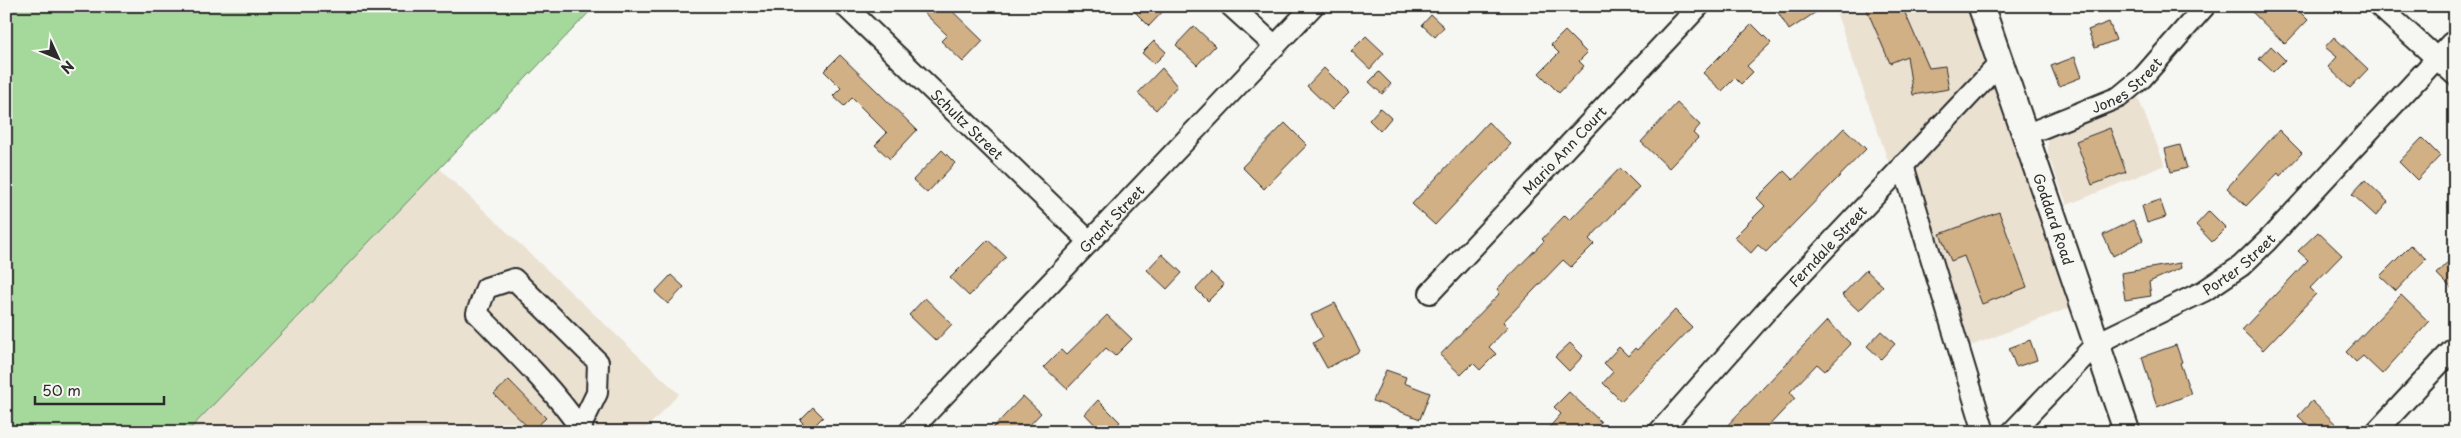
<svg xmlns="http://www.w3.org/2000/svg" width="2461" height="438" font-family="'Playpen Sans',sans-serif">
	<style>
		.built { fill: #ebe1d1 }
		.green { fill: #a5d99c; stroke: #688264 }
		.building { fill: #d2b085; stroke: #2b2b2b }
		.lines { fill: none; stroke-linecap: round; stroke-linejoin: round }
		.minor-casing { stroke: #2b2b2b; stroke-width: 24 }
		.major-casing { stroke: #2b2b2b; stroke-width: 29 }
		.minor { stroke: #f6f6f2; stroke-width: 20 }
		.major { stroke: #f6f6f2; stroke-width: 25 }
		.labels { text-anchor: middle; dominant-baseline: central; stroke-width: 5; stroke-linejoin: round; paint-order: stroke }
		.street-label { font-size: 14px; fill: #2b2b2b; stroke: #f6f6f2 }
	</style>
	<rect width="100%" height="100%" fill="#f6f6f2"/>
	<filter id="ink" filterUnits="userSpaceOnUse"><feTurbulence type="fractalNoise" baseFrequency=".02" numOctaves="2"/><feDisplacementMap in="SourceGraphic" scale="10" xChannelSelector="R" yChannelSelector="G"/><feConvolveMatrix kernelMatrix="1 2 1 2 8 2 1 2 1" color-interpolation-filters="sRGB"/></filter>
	<g filter="url(#ink)">
		<path class="built" d="M1834,6h133l102,302 -114,44z
			M2137,95l28,70 -98,40 -19,-51v-15l3,-4z
			M439,168l240,226 -36,38h-456z"/>
		<path class="green" d="M6,6h589l-408,426h-181z"/>
		<path class="building" d="M917,6h30l36,35 -20,21 -22,-21 6,-6z
			M1129,6h39l-19,20z
			M1774,6h51l-36,24z
			M1875,6h27l27,62 16,-2 4,23 -36,6 -6,-39 -17,7 -23,-53z
			M2246,6h48l14,14 -23,24z
			M1431,15l13,12 -9,10 -13,-12z
			M2109,22l7,18 -21,8 -7,-18z
			M1752,24l19,19 -24,23 6,6 -12,12 -6,-6 -13,13 -19,-18z
			M1194,26l21,20 -18,19 -21,-20z
			M1565,31l22,22 -8,8 5,5 -25,27 -20,-20 20,-20 -8,-8z
			M1366,36l18,17 -14,16 -19,-18z
			M2334,37l34,32 -18,19 -22,-21 9,-10 -12,-10z
			M1154,41l12,11 -12,12 -12,-11z
			M2271,46l14,14 -12,12 -14,-13z
			M840,55l77,75 -27,29 -15,-14 12,-12 -35,-35 -8,8 -11,-10 8,-8 -17,-17z
			M2075,57l7,20 -23,9 -8,-20z
			M1162,68l15,18 -21,24 -18,-17z
			M1324,68l25,25 -17,17 -25,-24z
			M1379,72l12,12 -9,10 -13,-12z
			M1677,103l23,22 -7,8 5,5 -29,30 -28,-26z
			M1380,108l11,10 -11,13 -11,-11z
			M1488,122l23,22 -76,81 -23,-21z
			M1285,123l22,22 -43,44 -22,-22z
			M1844,128l22,21 -100,103 -8,-7 -7,8 -17,-16 31,-31 -8,-8 27,-27 9,9z
			M2110,128l16,44 -34,13 -16,-44z
			M2279,130l23,23 -22,23 -2,-3 -32,33 -19,-18z
			M2422,138l18,18 -23,24 -18,-18z
			M2180,145l7,23 -16,4 -6,-23z
			M942,150l13,13 -28,30 -14,-13z
			M1620,168l19,19 -50,52 5,5 -23,23 -8,-7 -60,62 5,5 -19,20 7,7 -16,16 -7,-7 -12,12 -21,-20 60,-62 -3,-4 47,-48 -2,-2 23,-24 5,5z
			M2365,180l23,22 -12,14 -24,-22z
			M2160,200l6,17 -19,6 -5,-17z
			M2209,211l17,17 -14,14 -16,-17z
			M1999,212l28,75 -45,17 -18,-48 -13,5 -11,-27z
			M2133,220l10,20 -30,16 -10,-21z
			M2318,232l24,23 -32,33 6,6 -53,56 -21,-20 66,-70 -10,-9z
			M988,240l18,17 -37,39 -19,-18z
			M2411,245l15,14 -30,32 -16,-15z
			M1162,254l20,19 -15,16 -20,-19z
			M2455,255v37l-18,-18z
			M2180,263l1,5 -32,14 2,14 -26,4 -4,-27z
			M1866,270l17,16 -24,25 -17,-16z
			M1211,273l13,12 -16,16 -12,-12z
			M671,275l13,12 -16,17 -13,-12z
			M2401,295l28,27 -47,52 -19,-18 -7,6 -10,-10z
			M925,298l27,26 -16,17 -27,-26z
			M1335,303l25,48 -33,17 -14,-25 10,-6 -12,-22z
			M1675,310l17,17 -71,74 -18,-18 10,-11 -9,-9 15,-16 9,9 7,-8 2,2z
			M1107,315l25,24 -17,17 -9,-8 -39,41 -23,-22 17,-17 5,5z
			M1827,321l24,23 -26,27 -8,-7 -27,28 5,6 -32,34h-42z
			M1881,331l14,13 -14,15 -14,-13z
			M2030,340l7,20 -21,7 -7,-19z
			M1570,343l13,13 -14,15 -14,-14z
			M2176,345l6,17 -2,1 11,31 -34,13 -15,-50z
			M1386,370l20,7 -2,6 26,10 -10,26 -47,-18z
			M509,380l37,38 -14,13 -38,-37z
			M1569,392l32,30 -9,10h-47l16,-18 -7,-7z
			M1023,396l18,17 -18,19h-34z
			M1098,400l22,22 -9,10h-9l-17,-18z
			M2312,401l32,31h-29l-17,-16z
			M813,407l10,10 -13,13 -10,-10z"/>
		<g class="lines">
			<g class="minor-casing">
				<g id="minor">
					<path id="s1" d="M845,6l245,236"/>
					<path d="M1231,6l44,40"/>
					<path d="M2379,6l76,69"/>
					<path id="s2" d="M2025,135l94,-38 23,-19 63,-72"/>
					<path d="M1903,165l81,267"/>
					<path id="s3" d="M1430,293l269,-287"/>
					<path d="M580,428l17,-35 1,-31 -84,-83 -28,9 -9,25c36,37 74,73 103,115l3,4"/>
					<path id="s4" d="M909,432l404,-426"/>
					<path id="s5" d="M1659,432l110,-124 231,-245"/>
					<path id="s6" d="M2012,432l85,-89 107,-52 37,-25 26,-25 184,-198"/>
					<path d="M2376,432l79,-85"/>
				</g>
			</g>
			<g class="major-casing">
				<g id="major">
					<path id="s7" d="M1981,6l146,426"/>
				</g>
			</g>
			<use href="#minor" class="minor"/>
			<use href="#major" class="major"/>
		</g>
	</g>
	<g class="labels">
		<g class="street-label">
			<text stroke="none"><textPath href="#s2" startOffset="114">Jones Street</textPath></text>
			<text stroke="none"><textPath href="#s1" startOffset="170">Schultz Street</textPath></text>
			<text stroke="none"><textPath href="#s3" startOffset="196">Mario Ann Court</textPath></text>
			<text stroke="none"><textPath href="#s4" startOffset="294">Grant Street</textPath></text>
			<text stroke="none"><textPath href="#s7" startOffset="225">Goddard Road</textPath></text>
			<text stroke="none"><textPath href="#s5" startOffset="251">Ferndale Street</textPath></text>
			<text stroke="none"><textPath href="#s6" startOffset="286">Porter Street</textPath></text>
		</g>
	</g>
	<rect width="2461" height="438" fill="none" stroke="#f6f6f2" stroke-width="25"/>
	<rect x="12" y="12" width="2436" height="413" fill="none" stroke="#2b2b2b" stroke-width="2" filter="url(#ink)"/>
	<g transform="translate(58 58) rotate(134)" stroke="#f6f6f2" stroke-width="4" paint-order="stroke">
	<path d="M0-4L9 19L0 12L-9 19Z" fill="#2b2b2b"/>
	<text y="-8" font-size="14" font-weight="bold" text-anchor="middle" fill="#2b2b2b">N</text>
	</g>
	<path d="M35 396v8h129v-8" fill="none" stroke="#2b2b2b" stroke-width="2.5"/>
	<text x="42" y="396" font-size="15" fill="#2b2b2b" stroke="#f6f6f2" stroke-width="4" paint-order="stroke">50 m</text>
</svg>
